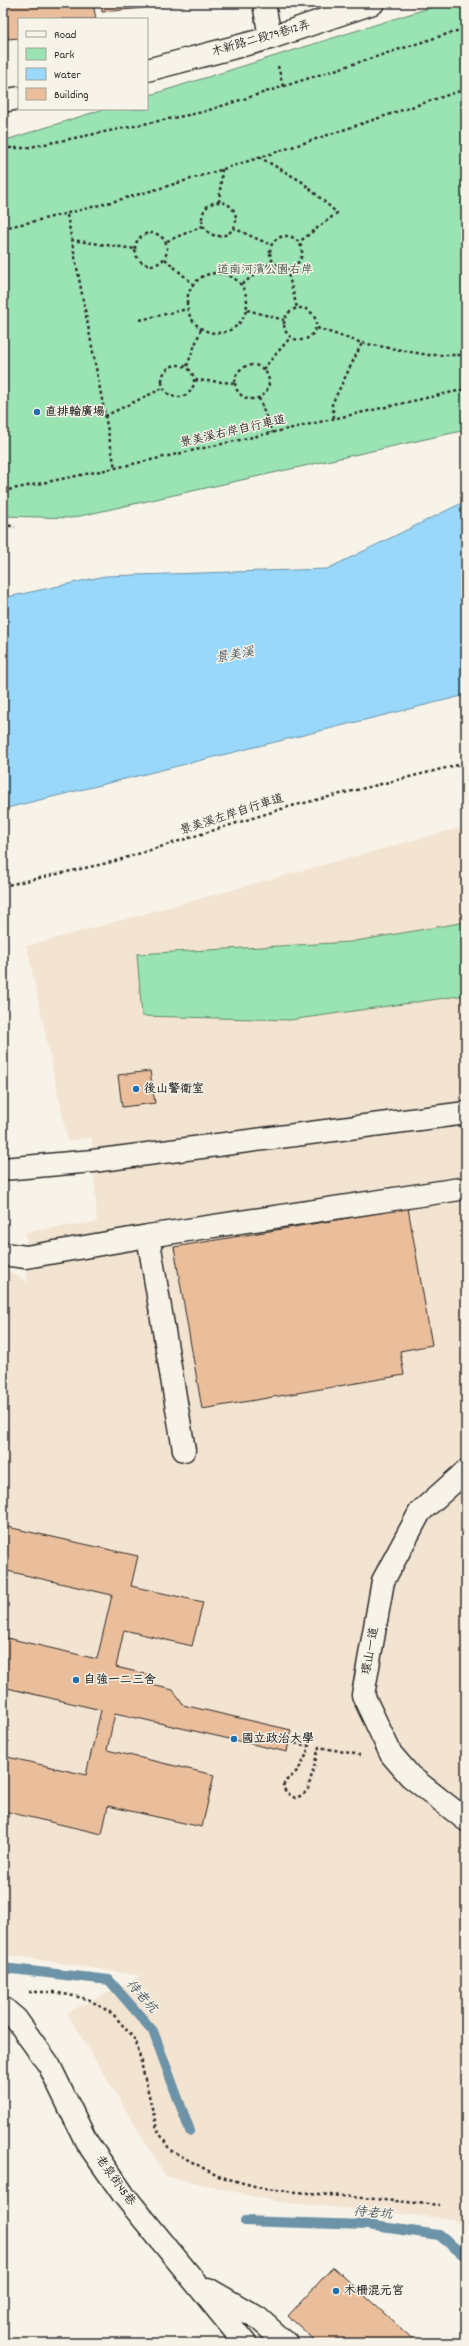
<svg xmlns="http://www.w3.org/2000/svg" width="469" height="2346" font-family="Dekko,'LXGW WenKai TC',sans-serif">
	<style>
		.built { fill: #f3e3d1 }
		.green { fill: #9ae3b3; stroke: #62876f }
		.water { fill: #99d8fb; stroke: #6d93a8 }
		.lines { fill: none; stroke-linecap: round; stroke-linejoin: round }
		.stream { stroke: #6d93a8; stroke-width: 10 }
		.building { fill: #ebbe9b; stroke: #2b2b2b }
		.minor-casing { stroke: #2b2b2b; stroke-width: 25 }
		.path { stroke: #2b2b2b; stroke-width: 2.5; stroke-dasharray: 3 3; stroke-linecap: butt }
		.minor { stroke: #f7f3e8; stroke-width: 22 }
		.poi-dot { fill: #1f6fb2; stroke: #f7f3e8; stroke-width: 1.5 }
		.labels { text-anchor: middle; dominant-baseline: central; stroke-width: 3; stroke-linejoin: round; paint-order: stroke }
		.street-label { font-size: 12px; fill: #2b2b2b; stroke: #f7f3e8 }
		.park-label { font-size: 12px; fill: #47594d; stroke: #f7f3e8 }
		.poi-label { font-size: 12px; font-weight: bold; fill: #2b2b2b; stroke: #f7f3e8; text-anchor: start }
		.water-label { font-size: 13px; font-style: italic; fill: #46565f; stroke: #f7f3e8 }
	</style>
	<rect width="100%" height="100%" fill="#f7f3e8"/>
	<filter id="ink" filterUnits="userSpaceOnUse"><feTurbulence type="fractalNoise" baseFrequency=".025" numOctaves="2"/><feDisplacementMap in="SourceGraphic" scale="8" xChannelSelector="R" yChannelSelector="G"/><feConvolveMatrix kernelMatrix="1 2 1 2 8 2 1 2 1" color-interpolation-filters="sRGB"/></filter>
	<g filter="url(#ink)">
		<path class="built" d="M466,826v1406l-12,-13 -174,-17 -114,-26 -99,-163 75,-37 -139,-22v-686l24,14 -1,-50 71,-10 -5,-85 -24,4 -41,-195z"/>
		<path class="green" d="M445,3h21v427l-395,88 -68,-2v-375l101,-32h43v-13z
			M466,922v73l-176,25 -148,-4 -5,-62 213,-12z"/>
		<path class="water" d="M466,501v194l-463,114v-211l102,-22 222,-7z"/>
		<g class="lines">
			<path class="stream" d="M3,1968l106,12 44,51 37,100
				M245,2221l122,4 72,10 27,22"/>
		</g>
		<path class="building" d="M3,3h90l3,16h-77v19l-11,1z
			M101,3h93l-92,9z
			M150,1071l5,32 -33,4 -4,-32z
			M408,1208l24,137 -32,6 4,24 -202,34 -28,-162z
			M3,1526l135,30 -7,30 72,16 -11,44 -68,-16 -8,37 34,8 -2,9 25,6 10,15 108,25 -4,22 -172,-39 -8,37 107,25 -12,52 -94,-21 -6,28 -99,-23v-55l83,19 15,-65 -98,-23v-50l94,22 15,-64 -109,-25z
			M333,2267l84,76h-99l-30,-27z"/>
		<g class="lines">
			<g class="minor-casing">
				<path id="minor" d="M264,3l6,35
					M147,70l123,-32 103,-35
					M3,101l16,-3
					M3,1169l90,-8 373,-48
					M148,1236l312,-47
					M3,1254l23,3 122,-21 36,214
					M466,1471l-46,41 -37,69 -20,114 28,59 19,22 56,44
					M3,2008l13,11 33,46 37,76 37,53 122,149
					M208,2289l50,29 28,25"/>
			</g>
			<path class="path" d="M278,66l5,20
				M3,148h22l178,-36 263,-84
				M259,157l42,24 36,32 -38,29
				M219,202l3,-33
				M202 219a17 17 0 1 1 34 0a17 17 0 1 1-34 0Z
				M67,215l48,253
				M3,228c158,-33 310,-89 463,-139
				M233,228l38,17
				M135 249a16 16 0 1 1 32 0a16 16 0 1 1-32 0Z
				M270 252a16 16 0 1 1 32 0a16 16 0 1 1-32 0Z
				M71,240l64,9
				M167,241l36,-15
				M165,259l28,25
				M287,269l10,39
				M187 303a30 30 0 1 1 60 0a30 30 0 1 1-60 0Z
				M242,284l30,-22
				M284 324a16 16 0 1 1 32 0a16 16 0 1 1-32 0Z
				M247,310l37,10
				M140,320l47,-11
				M317,328l45,15 66,12h38
				M162 381a16 16 0 1 1 32 0a16 16 0 1 1-32 0Z
				M235 382a17 17 0 1 1 34 0a17 17 0 1 1-34 0Z
				M187,366l14,-37
				M263,369l27,-31
				M195,380l40,3
				M259,398l13,35
				M105,416l58,-28
				M334,418l-2,-14 30,-61
				M3,491l112,-23 351,-79
				M3,524l12,3
				M3,886l109,-24 176,-55 178,-44
				M289,1742l20,4c-3,11 -7,20 -15,28 -5,5 -8,5 -11,12l3,6 9,6 8,-3 5,-6 11,-42 41,8
				M29,1992h25l34,7 25,15 23,27 21,88 13,21 48,26 47,13 174,16"/>
			<use href="#minor" class="minor"/>
		</g>
	</g>
	<g class="poi-dot">
		<circle cx="37" cy="412" r="4"/>
		<circle cx="136" cy="1089" r="4"/>
		<circle cx="76" cy="1680" r="4"/>
		<circle cx="234" cy="1739" r="4"/>
		<circle cx="336" cy="2291" r="4"/>
	</g>
	<g class="labels">
		<g class="street-label">
			<text transform="translate(261 39) rotate(-16)">木新路二段79巷12弄</text>
			<text transform="translate(233 432) rotate(-13)">景美溪右岸自行車道</text>
			<text transform="translate(232 815) rotate(-18)">景美溪左岸自行車道</text>
			<text transform="translate(371 1651) rotate(-80)">環山一道</text>
			<text transform="translate(115 2181) rotate(54)">老泉街45巷</text>
		</g>
		<g class="park-label">
			<text x="265" y="270">道南河濱公園右岸</text>
		</g>
		<g class="poi-label">
			<text x="45" y="412">直排輪廣場</text>
			<text x="144" y="1089">後山警衛室</text>
			<text x="84" y="1680">自強一二三舍</text>
			<text x="242" y="1739">國立政治大學</text>
			<text x="344" y="2291">木柵混元宮</text>
		</g>
		<g class="water-label">
			<text transform="translate(235 656) rotate(-10)">景美溪</text>
			<text transform="translate(141 1997) rotate(49)">待老坑</text>
			<text transform="translate(373 2214) rotate(5)">待老坑</text>
		</g>
	</g>
	<rect width="469" height="2346" fill="none" stroke="#f7f3e8" stroke-width="16"/>
	<rect x="8" y="8" width="453" height="2330" fill="none" stroke="#2b2b2b" stroke-width="1.5" filter="url(#ink)"/>
	<rect x="18" y="18" width="130" height="92" fill="#f7f3e8" stroke="#a5a39c"/>
	<rect x="26" y="31" width="20" height="6" fill="#f7f3e8" stroke="#a5a39c"/>
	<text x="54" y="38" font-size="12" fill="#2b2b2b">Road</text>
	<rect x="26" y="48" width="20" height="12" fill="#9ae3b3" stroke="#a5a39c"/>
	<text x="54" y="58" font-size="12" fill="#2b2b2b">Park</text>
	<rect x="26" y="68" width="20" height="12" fill="#99d8fb" stroke="#a5a39c"/>
	<text x="54" y="78" font-size="12" fill="#2b2b2b">Water</text>
	<rect x="26" y="88" width="20" height="12" fill="#ebbe9b" stroke="#a5a39c"/>
	<text x="54" y="98" font-size="12" fill="#2b2b2b">Building</text>
</svg>
